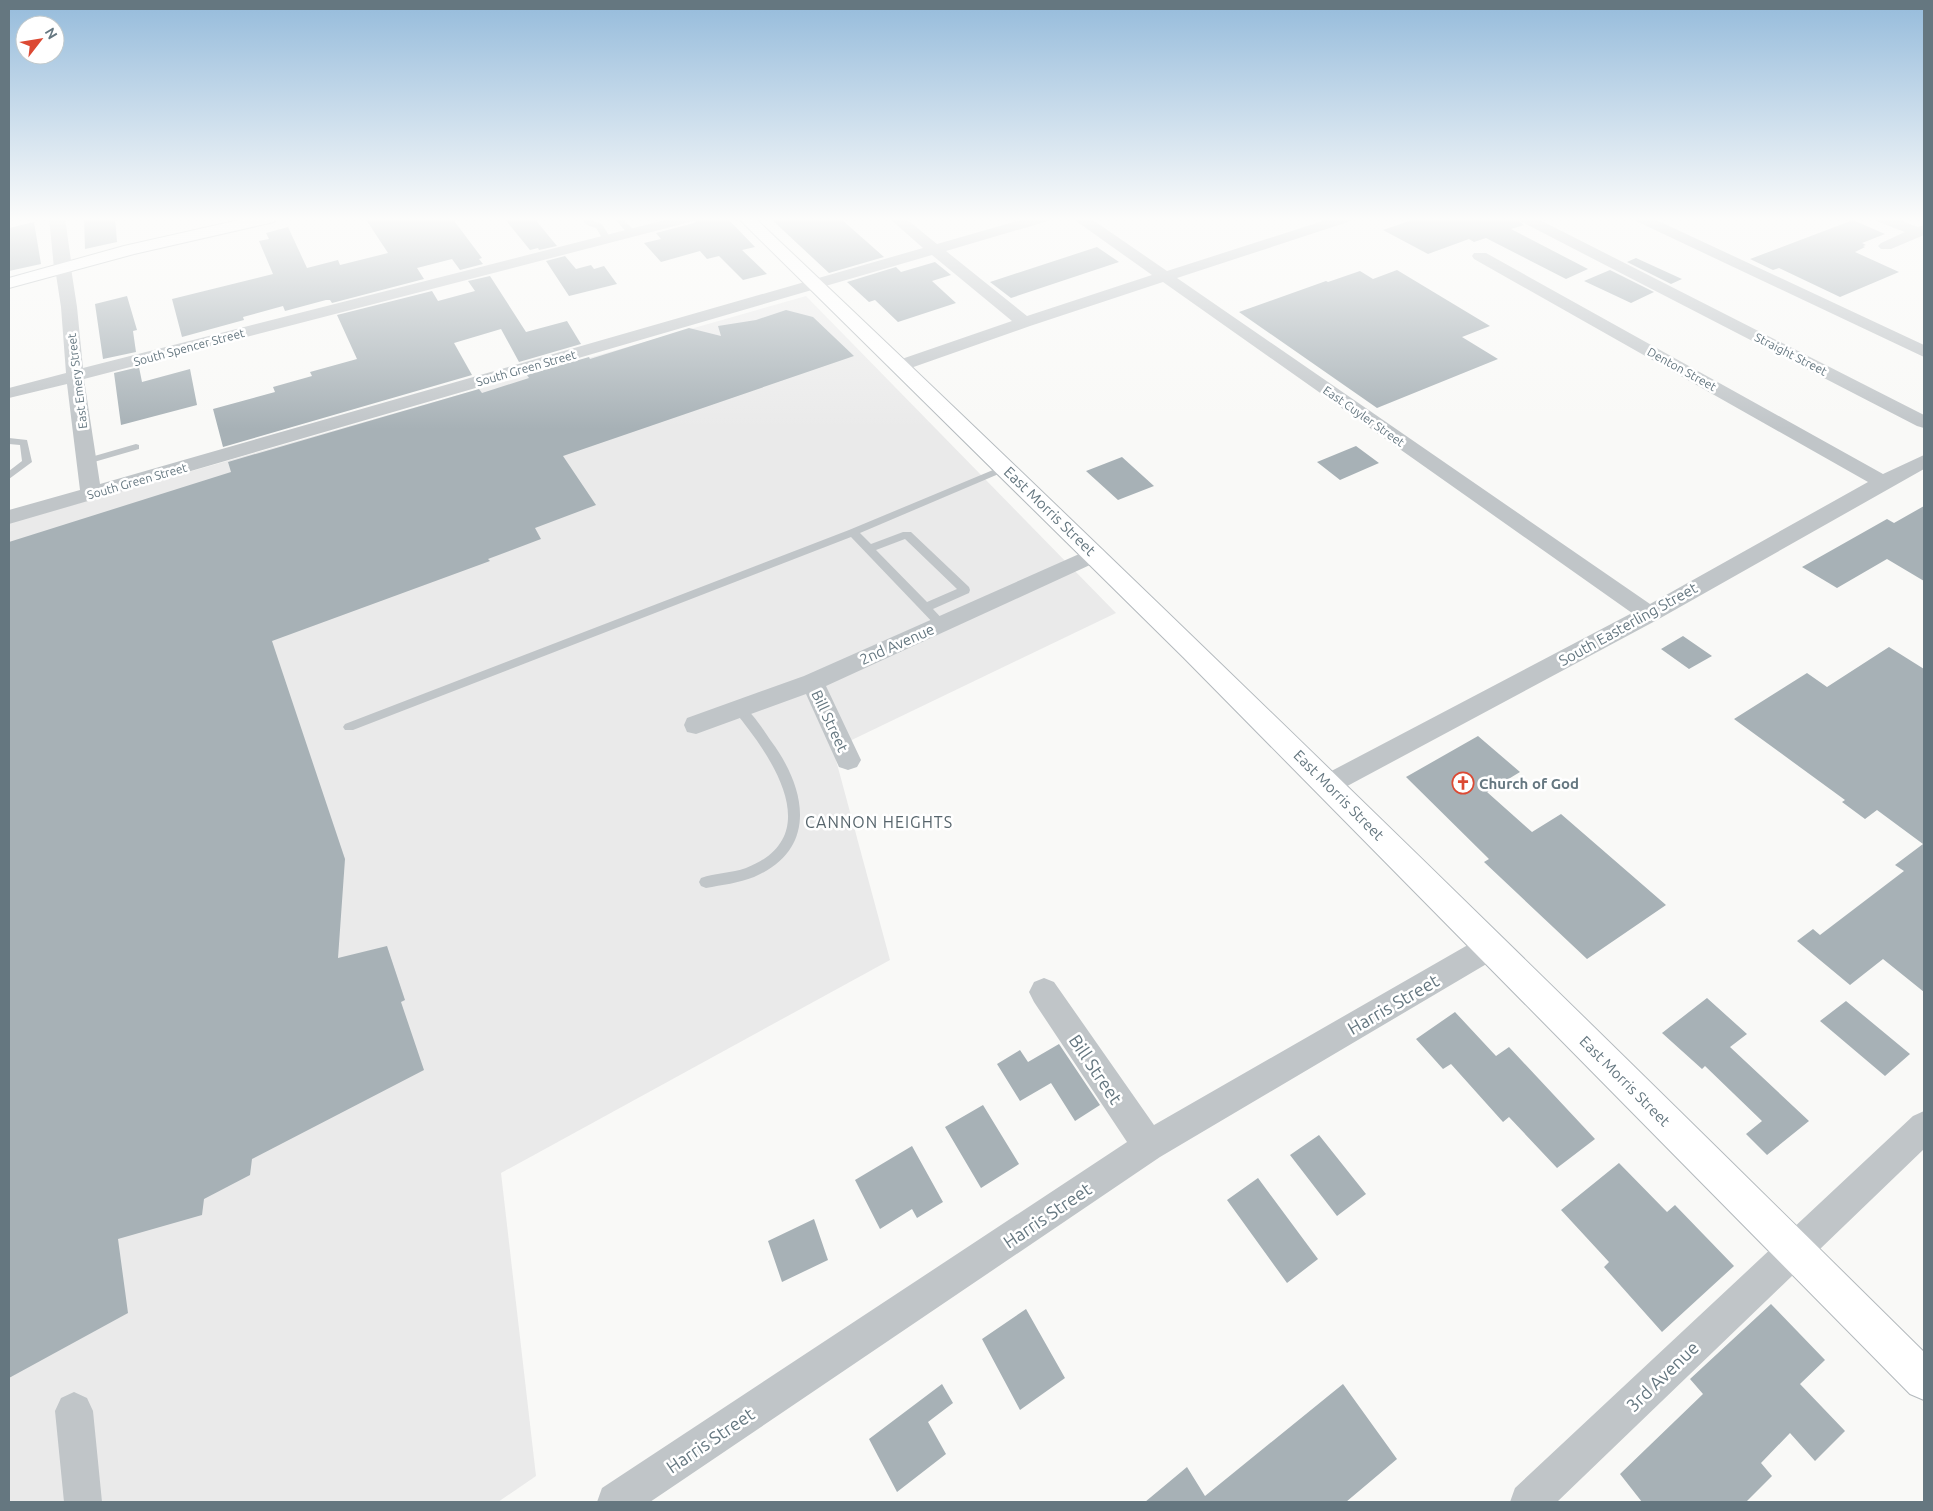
<svg xmlns="http://www.w3.org/2000/svg" width="1933" height="1511" font-family="Ubuntu,sans-serif">
	<style>
		.built { fill: #eaeaea }
		.building { fill: #a7b1b6 }
		.lines { fill: none; stroke-linecap: round; stroke-linejoin: round }
		.secondary-casing { stroke: #b3b9bd; stroke-width: 2 }
		.primary-casing { stroke: #b4babd; stroke-width: 2 }
		.service { fill: #c0c5c8; fill-rule: evenodd }
		.minor { fill: #c0c5c8; fill-rule: evenodd }
		.tertiary { fill: #c0c5c8; fill-rule: evenodd }
		.secondary { fill: #fff; fill-rule: evenodd }
		.primary { fill: #fff; fill-rule: evenodd }
		.labels { text-anchor: middle; dominant-baseline: central; stroke-width: 5; stroke-linejoin: round; paint-order: stroke }
		.far-street-label { font-size: 12px; fill: #657780; stroke: #fff }
		.street-label { font-size: 15px; fill: #657780; stroke: #fff }
		.poi-label { font-size: 15px; font-weight: bold; fill: #657780; stroke: #fff; text-anchor: start }
		.neighbourhood-label { font-size: 16px; letter-spacing: 1px; fill: #57656c; stroke: #fff }
		.near-street-label { font-size: 18px; fill: #657780; stroke: #fff }
	</style>
	<rect width="100%" height="100%" fill="#f9f9f7"/>
	<path class="built" d="M806,296l310,317 -283,136 57,211 -389,213 35,303 -38,26h-489v-979z"/>
	<path class="building" d="M84,218h31l2,24 -32,7z
		M365,218h87l30,40 -3,1 4,5 -23,6 -8,-11 -35,9 7,11 -92,24 -2,-3h-4l-41,11 -2,-5 -40,11 1,3 -62,17 -10,-38 101,-25 -14,-33 10,-2 -3,-6 22,-6 19,41 31,-8 2,5 48,-12z
		M504,218h30l23,28 -18,4 -1,-2 -8,2z
		M699,218h28l28,29 -13,3 25,24 -24,6 -24,-24 -12,3 -7,-8 -39,11 -17,-19 17,-4 -5,-6 38,-10z
		M770,218h70l44,39 -55,16z
		M1418,218h97l9,7 -13,4 77,40 -22,10 -80,-41 -12,4 -5,-3 -41,15 -45,-24z
		M1853,220l32,14 -23,9 4,2 -3,1 2,1 -10,5 44,20 -59,25 -61,-29 -6,2 -23,-11z
		M34,222l7,42 -32,7v-43z
		M1097,247l22,15 -108,36 -21,-16z
		M565,256l11,13 15,-4 3,4 10,-3 13,18 -48,12 -23,-35z
		M1636,258l46,21 -11,5 -44,-22z
		M935,262l16,13 -19,6 24,22 -58,19 -23,-22 -6,2 -22,-20 49,-15 5,5z
		M1397,270l93,56 -28,11 36,22 -121,49 -138,-96 87,-31 2,1 32,-11 13,8z
		M1610,270l44,22 -23,11 -47,-22z
		M490,276l36,56 41,-11 14,23 -62,18 -18,-33 -47,14 18,32 -249,72 -10,-38 62,-17 -2,-5 39,-11 -2,-4 47,-13 -20,-44 95,-24 6,10 37,-10 -7,-10z
		M127,296l10,34 -4,1 3,21 -33,7 -8,-55z
		M786,310l27,7 41,39 -291,100 33,49 -61,23 6,11 -53,20 2,2 -218,80 73,218 -7,99 49,-12 18,54 -4,2 23,68 -172,89 -2,16 -46,24 -2,16 -84,24 10,74 -119,65v-836l222,-70 -3,-10 251,-73 3,4 47,-15 -2,-3 62,-18 1,2 99,-31 32,8 -3,-10 38,-6z
		M139,367l3,15 48,-13 7,36 -76,20 -7,-52z
		M1356,446l23,17 -39,17 -23,-18z
		M1122,457l32,29 -36,14 -32,-29z
		M1924,506v75l-37,-22 -50,29 -35,-21 85,-48 7,4z
		M1683,636l29,20 -23,13 -28,-20z
		M1889,647l35,22v323l-41,-33 -33,26 -53,-44 16,-12 7,6 84,-64 -9,-6 28,-21 -46,-34 -12,9 -23,-17 3,-2 -111,-81 73,-46 20,14z
		M1478,736l42,36 -33,20 45,40 29,-18 105,91 -79,54 -103,-97 5,-3 -83,-82z
		M1707,998l40,36 -17,13 79,74 -42,34 -21,-21 16,-13 -57,-55 -3,3 -40,-36z
		M1846,1001l64,53 -25,22 -65,-55z
		M1455,1012l41,44 13,-9 86,92 -38,29 -48,-51 -6,5 -52,-58 -8,5 -27,-30z
		M1059,1044l41,61 -25,16 -24,-38 -31,18 -23,-37 23,-14 8,12z
		M983,1105l36,59 -38,24 -36,-61z
		M1319,1135l47,59 -29,22 -47,-61z
		M912,1146l31,56 -26,16 -5,-9 -32,20 -25,-49z
		M1619,1163l48,49 8,-7 59,61 -72,66 -58,-65 5,-5 -48,-52z
		M1258,1178l60,81 -31,24 -60,-83z
		M814,1219l14,41 -46,22 -14,-41z
		M1771,1304l54,56 -25,24 45,47 -30,30 -25,-28 -29,30 11,13 -26,26h-104l-22,-28 83,-80 -13,-15z
		M1026,1309l39,69 -45,32 -38,-71z
		M942,1384l11,19 -25,19 18,32 -49,38 -28,-53z
		M1343,1384l54,75 -51,43h-201l42,-35 18,29z"/>
	<g class="lines">
		<g class="secondary-casing">
			<path id="secondary" d="M738,218h17c394,373 783,752 1169,1134v48l-14,-6 -727,-737z"/>
		</g>
		<g class="primary-casing">
			<path id="primary" d="M248,218h28l-2,4 -140,32 -125,34v-10l115,-32z"/>
		</g>
		<path class="service" d="M581,218h8l4,3 9,3 9,15 -1,2h-6l-8,-13 -9,-3z
			M614,218h7l13,12v4h-6z
			M9,438l18,2 5,22 -23,17v-8l13,-10 -2,-16 -11,-1z
			M136,444l3,1v4l-52,15 -5,-3 2,-2z
			M1005,465l5,3 -2,2 -148,63 11,11 32,-12h8l58,55 1,3 -1,3 -36,16 14,15 -2,3h-8l-86,-90 -498,193h-8l-2,-3 2,-3 504,-194zM905,539l52,50 -30,13 -51,-52z
			M739,704c11,4 25,27 32,37 35,47 48,108 -17,136 -15,6 -32,8 -48,11l-5,-2 -2,-4 2,-4c14,-5 31,-5 45,-10 82,-32 25,-112 -11,-156l-2,-3 2,-3z"/>
		<path class="minor" d="M673,218h24l-3,3 -610,158 16,105 823,-236 -34,-30h16l32,26 91,-26h22l-2,3 -102,30 81,65 125,-41 -76,-54 -2,-3h16l77,53 165,-53h21l-2,3 -174,57 473,326 218,-122 -394,-223 -2,-3 2,-3h12l397,221 41,-19v14l-267,151 -319,171 -9,3 -9,-3 -4,-7 4,-7 312,-164 -469,-331 -133,44 -125,44 -6,1 -6,-1 -3,-4 3,-4 119,-41 -80,-66 -923,269v-14l71,-20 -13,-106 -58,14v-10l57,-15 -5,-66 -6,-39 2,-3h12l2,3 6,39 6,61z
			M1517,218h19l388,197v13l-7,-2 -397,-205z
			M1633,218h19l272,127v12l-288,-136z
			M1874,218h20l24,9 6,-2v10l-33,14h-10l-3,-3 3,-3 24,-11 -29,-11z
			M1095,547l8,2 3,5 -3,5 -277,127 35,74 -4,7 -9,3 -9,-3 -33,-73 -110,40 -9,-2 -3,-7 3,-7 117,-42z
			M1490,934l10,4 4,9 -4,9 -340,201 -510,345h-53l5,-14 525,-346 -93,-140 -5,-10 5,-10 10,-4 10,4 100,143 326,-187z
			M1924,1111v38l-367,353h-47l5,-14 398,-372z
			M74,1392l13,6 6,13 9,91h-38l-9,-91 6,-13z"/>
		<path class="tertiary" d="M49,218h16l7,50 -3,4 -6,1 -6,-1 -3,-4z"/>
		<use href="#secondary" class="secondary"/>
		<use href="#primary" class="primary"/>
	</g>
	<linearGradient id="sky" x2="0" y2="1"><stop stop-color="#95bbdb"/><stop offset="0.51" stop-color="#fcfcfb"/><stop offset="1" stop-color="#fcfcfb" stop-opacity="0"/></linearGradient>
	<rect width="1933" height="429" fill="url(#sky)"/>
	<defs>
		<g id="church-ring" transform="scale(1.125)"><circle r="9.5" fill="#fff" stroke="#dc4933" stroke-width="1.5"/><path d="M-1.2-6h2.4v3.5h3.3v2.4h-3.3V6h-2.4V-.1h-3.3v-2.4h3.3Z" fill="#dc4933"/></g>
	</defs>
	<g fill-rule="evenodd">
		<use href="#church-ring" x="1463" y="783"/>
	</g>
	<g class="labels">
		<g class="far-street-label">
			<text transform="translate(189 347) rotate(-15)">South Spencer Street</text>
			<text transform="translate(1791 354) rotate(27)">Straight Street</text>
			<text transform="translate(526 368) rotate(-16)">South Green Street</text>
			<text transform="translate(1682 369) rotate(29)">Denton Street</text>
			<text transform="translate(77 381) rotate(-97)">East Emery Street</text>
			<text transform="translate(1364 416) rotate(35)">East Cuyler Street</text>
			<text transform="translate(137 481) rotate(-16)">South Green Street</text>
		</g>
		<g class="street-label">
			<text transform="translate(1050 511) rotate(44)">East Morris Street</text>
			<text transform="translate(1628 624) rotate(-29)">South Easterling Street</text>
			<text transform="translate(897 644) rotate(-24)">2nd Avenue</text>
			<text transform="translate(830 721) rotate(65)">Bill Street</text>
			<text transform="translate(1339 795) rotate(45)">East Morris Street</text>
			<text transform="translate(1625 1081) rotate(45)">East Morris Street</text>
		</g>
		<g class="poi-label">
			<text x="1479" y="783">Church of God</text>
		</g>
		<g class="neighbourhood-label">
			<text x="879" y="822">CANNON HEIGHTS</text>
		</g>
		<g class="near-street-label">
			<text transform="translate(1393 1004) rotate(-30)">Harris Street</text>
			<text transform="translate(1096 1069) rotate(56)">Bill Street</text>
			<text transform="translate(1047 1215) rotate(-34)">Harris Street</text>
			<text transform="translate(1662 1376) rotate(-44)">3rd Avenue</text>
			<text transform="translate(710 1440) rotate(-34)">Harris Street</text>
		</g>
	</g>
	<rect width="1933" height="1511" fill="none" stroke="#657780" stroke-width="20"/>
	<g transform="translate(40 40) rotate(59)"><circle r="24" fill="#ffffff" stroke="#c1c9cc"/>
	<path d="M0-4L9 19L0 12L-9 19Z" fill="#dc4933"/>
	<text y="-8" font-size="14" font-weight="bold" text-anchor="middle" fill="#657780">N</text>
	</g>
</svg>
